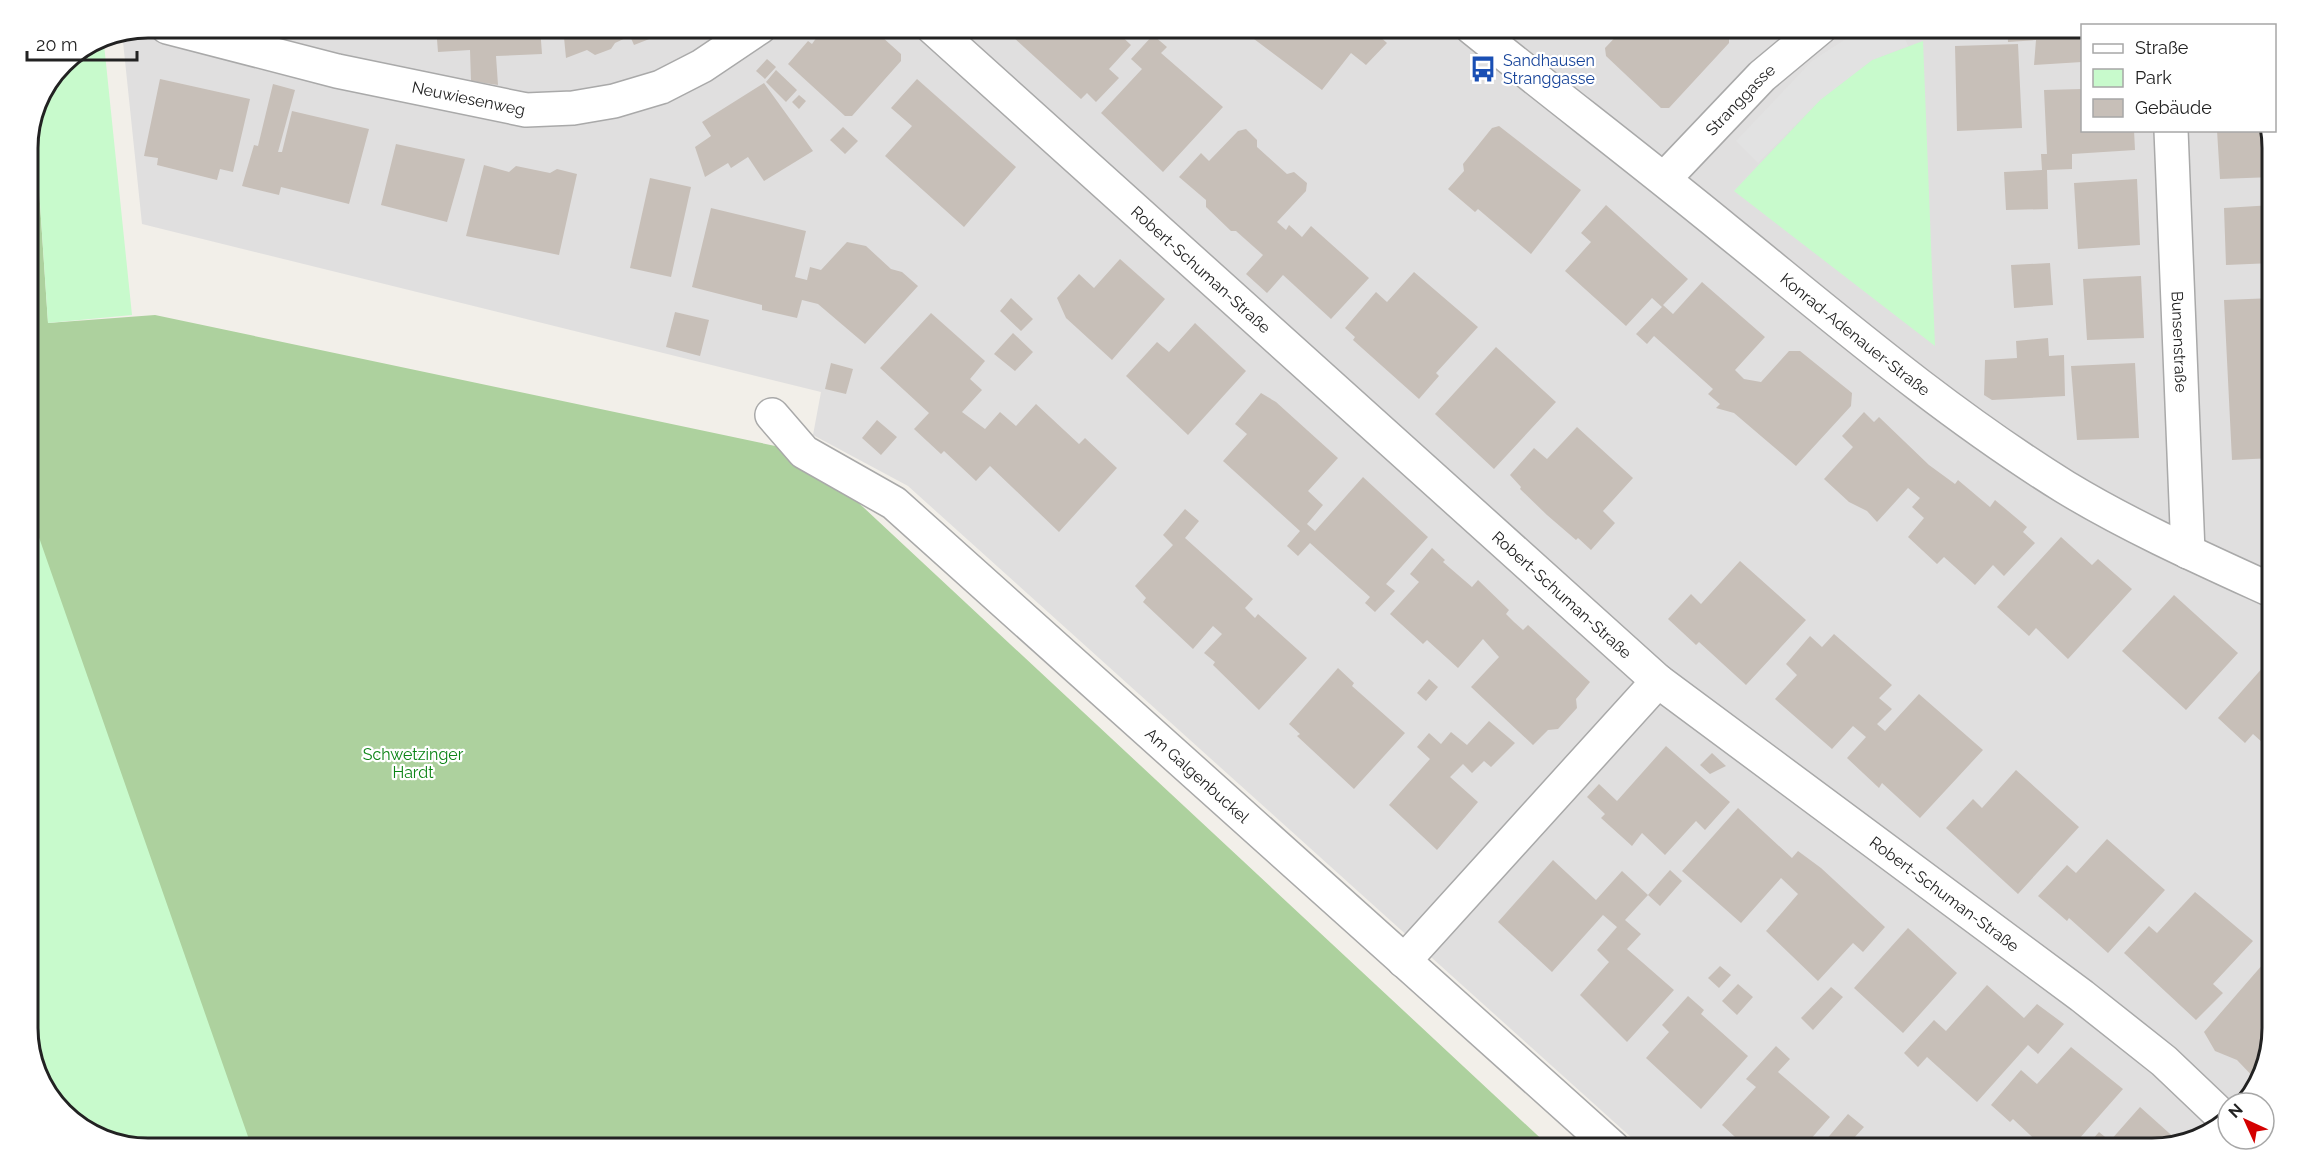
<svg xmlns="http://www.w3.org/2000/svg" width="2300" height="1175" font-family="Raleway,sans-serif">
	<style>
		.residential { fill: #e0dfdf }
		.forest { fill: #add19e }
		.park { fill: #c8facc }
		.parking { fill: #e2e2e2 }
		.building { fill: #c7bfb8 }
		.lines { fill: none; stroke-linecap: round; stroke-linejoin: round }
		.minor-casing { stroke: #a9a9a9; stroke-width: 36 }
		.minor { stroke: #fff; stroke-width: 33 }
		.labels { text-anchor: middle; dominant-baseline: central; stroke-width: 4.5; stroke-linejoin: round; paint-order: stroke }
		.transit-label { font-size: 16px; fill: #164399; stroke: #fff; text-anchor: start }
		.street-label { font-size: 16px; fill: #222; stroke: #fff }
		.park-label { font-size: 16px; fill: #0c8416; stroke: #fff }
		.rim { fill: none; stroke: #222; stroke-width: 3 }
	</style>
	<rect width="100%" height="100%" fill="#f2efe9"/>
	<path class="residential" d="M148,27h1934v103l188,1 3,9v887l-13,54 -20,22h-12v13l-15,16 -60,16h-510l-735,-662 -95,-51 8,-43 -679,-168 -20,-192z"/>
	<path class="forest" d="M36,101l-1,28 13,194 107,-8 649,137 747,696h-1403l-54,-13 -46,-40 -21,-59v-896z"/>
	<path class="park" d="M94,41l10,3 28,271 -84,8 -13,-194 1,-28 27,-39z
		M1923,41l12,305 -201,-155 86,-91 52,-40z
		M27,503l225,645h-104l-54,-13 -46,-40 -21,-59z"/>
	<path class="parking" d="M1864,27h36l8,19 -36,14 -52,40 -62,63 -22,-22 76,-80z"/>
	<path class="building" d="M339,27h86l-1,10z
		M436,27h104l2,27 -46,2 2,29 -27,-4 -1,-31 -32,2z
		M563,27h117l-46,18 -4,-9 -15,7 -4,6 -16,6 -8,-5 -21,8z
		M824,27h47l30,27v7l-49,55h-7l-57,-52 20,-23 4,3z
		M1002,27h110l19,18 -22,24 10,9 -23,24 -9,-9 -6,6z
		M1250,27h119l18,16 -21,22 -15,-12 -29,37 -76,-57z
		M1625,27h95l9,8v8l-60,65h-8l-55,-52 -1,-8z
		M2007,27h75v35l-48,3 2,-25 -28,2z
		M1153,35l14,12 -6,6 62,54 -60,65 -62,-59 41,-44 -11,-10z
		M2018,44l4,84 -65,3 -2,-85z
		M767,59l9,8 -11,12 -9,-8z
		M776,70l21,20 -11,12 -20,-20z
		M160,79l90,20 -17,73 -13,-3 -3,11 -60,-15 1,-7 -14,-2z
		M917,79l99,88 -52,60 -79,-71 27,-30 -21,-18z
		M764,83l49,68 -49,30 -16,-24 -17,11 -3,-5 -23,14 -10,-30 16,-11 -9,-14z
		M273,84l22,6 -17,62h4l10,-41 77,18 -20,75 -68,-17 -2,8 -37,-9 12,-41 4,1z
		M2082,89v41h52l1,20 -63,4v15l-25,1 1,39 -42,1 -2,-38 38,-2 -1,-16h6l-3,-64z
		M799,95l7,6 -7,8 -7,-7z
		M1499,126l82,64 -50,64 -53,-45 -3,3 -27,-23 16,-18 -1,-7 29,-36z
		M843,127l15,14 -13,13 -15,-14z
		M1246,129l11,11v7l30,27 7,-2 13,11 -1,8 -29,31 9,8 3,-5 13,12 9,-11 58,52 -38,41 -48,-44 -16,18 -21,-19 17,-19 -27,-24h-5l-25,-24v-7l-27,-23 22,-24 8,8 29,-30z
		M2217,130h53l3,10v37l-53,2z
		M396,144l69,15 -18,63 -66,-17z
		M484,165l25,7 7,-6 34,7 7,-4 20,5 -18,81 -93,-19z
		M650,178l41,9 -20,90 -41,-9z
		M2137,179l3,66 -62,4 -4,-66z
		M1606,205l82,74 -25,26 10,9 29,-32 63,55 -30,33 9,9 17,3 28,-31h11l52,42 -1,13 -55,60 -62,-53 -18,-5 4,-4 -12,-10 5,-5 -59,-53 -7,8 -11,-10 26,-27 -10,-9 -26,28 -61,-55 26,-29 -10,-9z
		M2273,205v58l-47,2 -2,-57z
		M711,208l95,23 -11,46 12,3 3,-13 11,3 26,-28 19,4 25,23 11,3 16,14 -53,58 -47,-40 -16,-4 -5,18 -35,-8v-5l-70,-18z
		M1120,259l45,40 -53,61 -46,-42 -9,-20 22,-24 15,14z
		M2050,263l3,42 -39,3 -3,-43z
		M1414,272l64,55 -42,46 3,3 -20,23 -66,-59 2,-3 -10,-9 31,-36 11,10z
		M2141,276l3,62 -57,2 -4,-61z
		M1011,298l22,21 -12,12 -21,-20z
		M2273,298v160l-41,2 -8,-160z
		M675,312l34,8 -9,36 -34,-9z
		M931,313l54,48 -15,18 12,11 -20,22 23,17 15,-17 16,14 20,-22 43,40 6,-6 32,30 -58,64 -69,-66 -14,15 -32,-30 -3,3 -27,-25 15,-16 -49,-45z
		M1195,323l51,48 -58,64 -62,-59 31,-34 12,10z
		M1013,333l20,19 -18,19 -21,-17z
		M2048,338l1,18 15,-1 1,41 -73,4 -8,-5 1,-35 32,-2 -1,-17z
		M1496,347l60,55 -62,67 -59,-55z
		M831,363l22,6 -7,25 -21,-5z
		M2135,363l4,75 -62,2 -6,-74z
		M1261,393l15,9 62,56 -30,33 15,14 -16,19 8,7 48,-54 65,60 -42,47 9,7 -20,21 -10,-9 5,-6 -60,-54 -12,13 -11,-10 13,-15 -77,-70 24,-27 -12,-10z
		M1864,412l10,10 5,-5 50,48 26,19 3,-4 32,27 5,-7 32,27 -4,5 12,11 -31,33 -11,-11 -18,20 -31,-28 -7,7 -29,-27 16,-19 -12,-11 8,-9 -12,-10 -31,34 -10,-11 -18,-9 -25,-23 29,-32 -11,-11z
		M877,420l20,17 -16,18 -19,-17z
		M1577,427l56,51 -30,33 12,12 -24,27 -13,-12 -2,2 -29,-25 -27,-26 1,-2 -11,-12 24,-27 13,11z
		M1185,509l14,12 -14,17 68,61 -8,9 10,10 3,-4 49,44 -48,52 -46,-45 2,-3 -11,-9 18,-19 -9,-8 -20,23 -50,-47 3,-4 -11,-12 38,-41 -10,-10z
		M2061,537l31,28 6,-6 34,30 -64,70 -32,-31 -7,8 -32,-29z
		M1432,548l13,12 -2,2 29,25 6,-7 31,30 -3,4 8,8 9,8 5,-5 62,57 -14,17 1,9 -19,21 -10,1 -15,15 -62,-58 28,-30 -16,-18 -25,29 -31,-28 -4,4 -33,-30 29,-32 -9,-8z
		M1740,561l66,59 -60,65 -47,-43 -3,3 -28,-26 23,-25 10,10z
		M2174,595l64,58 -52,57 -64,-59z
		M1834,634l58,51 -13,13 13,11 -15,15 8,7 34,-37 64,56 -63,68 -38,-35 -3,5 -32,-30 19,-21 -13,-11 -21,23 -57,-50 22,-24 -11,-11 24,-28 12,11z
		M2273,656v96l-20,-18 -8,9 -27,-25z
		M1338,668l16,15 -2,3 53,47 -51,56 -57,-53 3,-2 -11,-10z
		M1429,679l9,8 -12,14 -9,-8z
		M1489,721l26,22 -24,24 -7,-6 -12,12 -9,-9 -13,13 28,25 -41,48 -48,-45 41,-46 -13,-12 12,-14 12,11 10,-12 16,13z
		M1666,746l64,56 -25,28 -9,-9 -31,34 -23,-22 -10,13 -31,-28 4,-4 -18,-17 12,-13 18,17z
		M1712,753l14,13 -16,8 -10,-9z
		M2016,770l63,57 -61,67 -72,-66 27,-29 9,9z
		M1738,808l54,50 6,-7 23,17 64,59 -22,25 -10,-9 -35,38 -52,-50 32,-37 -17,-16 -40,45 -59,-52z
		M2107,839l58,51 -57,63 -39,-35 -2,3 -29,-25 29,-31 9,8z
		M1553,860l43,40 26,-29 26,24 22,-25 12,11 -22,25 -12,-11 -23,25 16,14 -14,15 47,41 -47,52 -47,-47 29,-33 -12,-12 20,-23 -14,-12 -51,57 -54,-50z
		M2195,892l58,49 -40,43 10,9 -27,27 -72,-67 25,-27 8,7z
		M1908,928l49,45 -54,60 -49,-45z
		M2270,956l3,2v70l-14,55 -22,-23 -22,-9 -11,-19z
		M1720,966l11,9 -12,13 -11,-10z
		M1738,984l15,13 -16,18 -15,-14z
		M1987,985l37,33 13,-14 27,20 -26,30 -10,-9 -51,57 -50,-45 -9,10 -14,-14 30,-33 12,11z
		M1831,987l12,10 -30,33 -12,-12z
		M1688,996l16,14 -3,4 47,42 -47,53 -55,-51 23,-26 -7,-7z
		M1776,1046l14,13 -12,13 52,45 -27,31h-56l-25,-23 34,-38 -10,-8z
		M2071,1047l52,42 -52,59h-27l-31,-29 -3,3 -19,-17 30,-35 16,14z
		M2140,1107l38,34 -25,7h-68l14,-16 11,9z
		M1848,1114l16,13 -11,12 10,9h-44z"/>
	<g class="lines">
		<g class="minor-casing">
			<g id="minor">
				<path id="s1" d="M167,27l170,44 189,39 47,-2 41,-7 47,-14 41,-21 58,-39"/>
				<path id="s2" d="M932,27l726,654 424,315 82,65 61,58"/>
				<path id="s3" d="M1471,27c84,68 171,134 255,203 110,89 218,182 339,257 66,40 138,72 208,104"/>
				<path id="s4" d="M2171,130l17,422"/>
				<path id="s5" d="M1664,179l98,-103 59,-49"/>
				<path id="s6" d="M772,415l32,37 90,51 719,645"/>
				<path d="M1404,961l254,-280"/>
			</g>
		</g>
		<use href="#minor" class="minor"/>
	</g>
	<defs>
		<g id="bus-bare" transform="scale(2.07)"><path d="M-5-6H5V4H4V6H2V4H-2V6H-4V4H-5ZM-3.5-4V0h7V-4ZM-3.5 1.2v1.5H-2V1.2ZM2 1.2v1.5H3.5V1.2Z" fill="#1a4fb4" stroke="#fff" stroke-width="2.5" paint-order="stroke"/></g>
	</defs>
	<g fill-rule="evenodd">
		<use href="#bus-bare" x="1483" y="69"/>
	</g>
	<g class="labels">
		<g class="transit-label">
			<text x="1503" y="60">Sandhausen<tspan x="1503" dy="18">Stranggasse</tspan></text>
		</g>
		<g class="street-label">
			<text stroke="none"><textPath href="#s1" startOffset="310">Neuwiesenweg</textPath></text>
			<text stroke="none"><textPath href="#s5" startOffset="110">Stranggasse</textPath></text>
			<text stroke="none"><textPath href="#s2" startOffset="362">Robert-Schuman-Straße</textPath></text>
			<text stroke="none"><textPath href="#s3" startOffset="492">Konrad-Adenauer-Straße</textPath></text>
			<text stroke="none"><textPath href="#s4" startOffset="212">Bunsenstraße</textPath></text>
			<text stroke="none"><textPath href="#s2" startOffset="848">Robert-Schuman-Straße</textPath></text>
			<text stroke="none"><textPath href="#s6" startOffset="560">Am Galgenbuckel</textPath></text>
			<text stroke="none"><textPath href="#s2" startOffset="1334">Robert-Schuman-Straße</textPath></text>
		</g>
		<g class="park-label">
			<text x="413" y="754">Schwetzinger<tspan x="413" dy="18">Hardt</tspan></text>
		</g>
	</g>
	<path d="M0 0H2300V1175H0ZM148 38H2152A110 110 0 0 1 2262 148V1028A110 110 0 0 1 2152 1138H148A110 110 0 0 1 38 1028V148A110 110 0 0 1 148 38Z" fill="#fff" fill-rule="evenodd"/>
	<path class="rim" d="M148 38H2152A110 110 0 0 1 2262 148V1028A110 110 0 0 1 2152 1138H148A110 110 0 0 1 38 1028V148A110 110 0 0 1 148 38Z"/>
	<rect x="2081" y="24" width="195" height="108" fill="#ffffff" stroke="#a7a7a7" stroke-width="1.5"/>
	<rect x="2093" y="44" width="30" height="9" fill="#ffffff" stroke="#a7a7a7" stroke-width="1.5"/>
	<text x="2135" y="54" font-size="18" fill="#222222">Straße</text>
	<rect x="2093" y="69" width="30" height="18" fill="#c8facc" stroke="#a7a7a7" stroke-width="1.5"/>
	<text x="2135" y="84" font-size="18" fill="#222222">Park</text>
	<rect x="2093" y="99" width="30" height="18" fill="#c7bfb8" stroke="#a7a7a7" stroke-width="1.5"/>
	<text x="2135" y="114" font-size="18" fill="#222222">Gebäude</text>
	<g transform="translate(2246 1121) rotate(315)"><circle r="28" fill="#ffffff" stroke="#a7a7a7" stroke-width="1.5"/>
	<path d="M0-4.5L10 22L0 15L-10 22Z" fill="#d40000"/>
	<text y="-9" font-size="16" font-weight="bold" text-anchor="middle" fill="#222222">N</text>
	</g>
	<path d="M27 51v9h110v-9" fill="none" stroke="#222222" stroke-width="3"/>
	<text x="36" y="51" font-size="18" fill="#222222" stroke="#ffffff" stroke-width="4.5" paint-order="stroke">20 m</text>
</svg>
